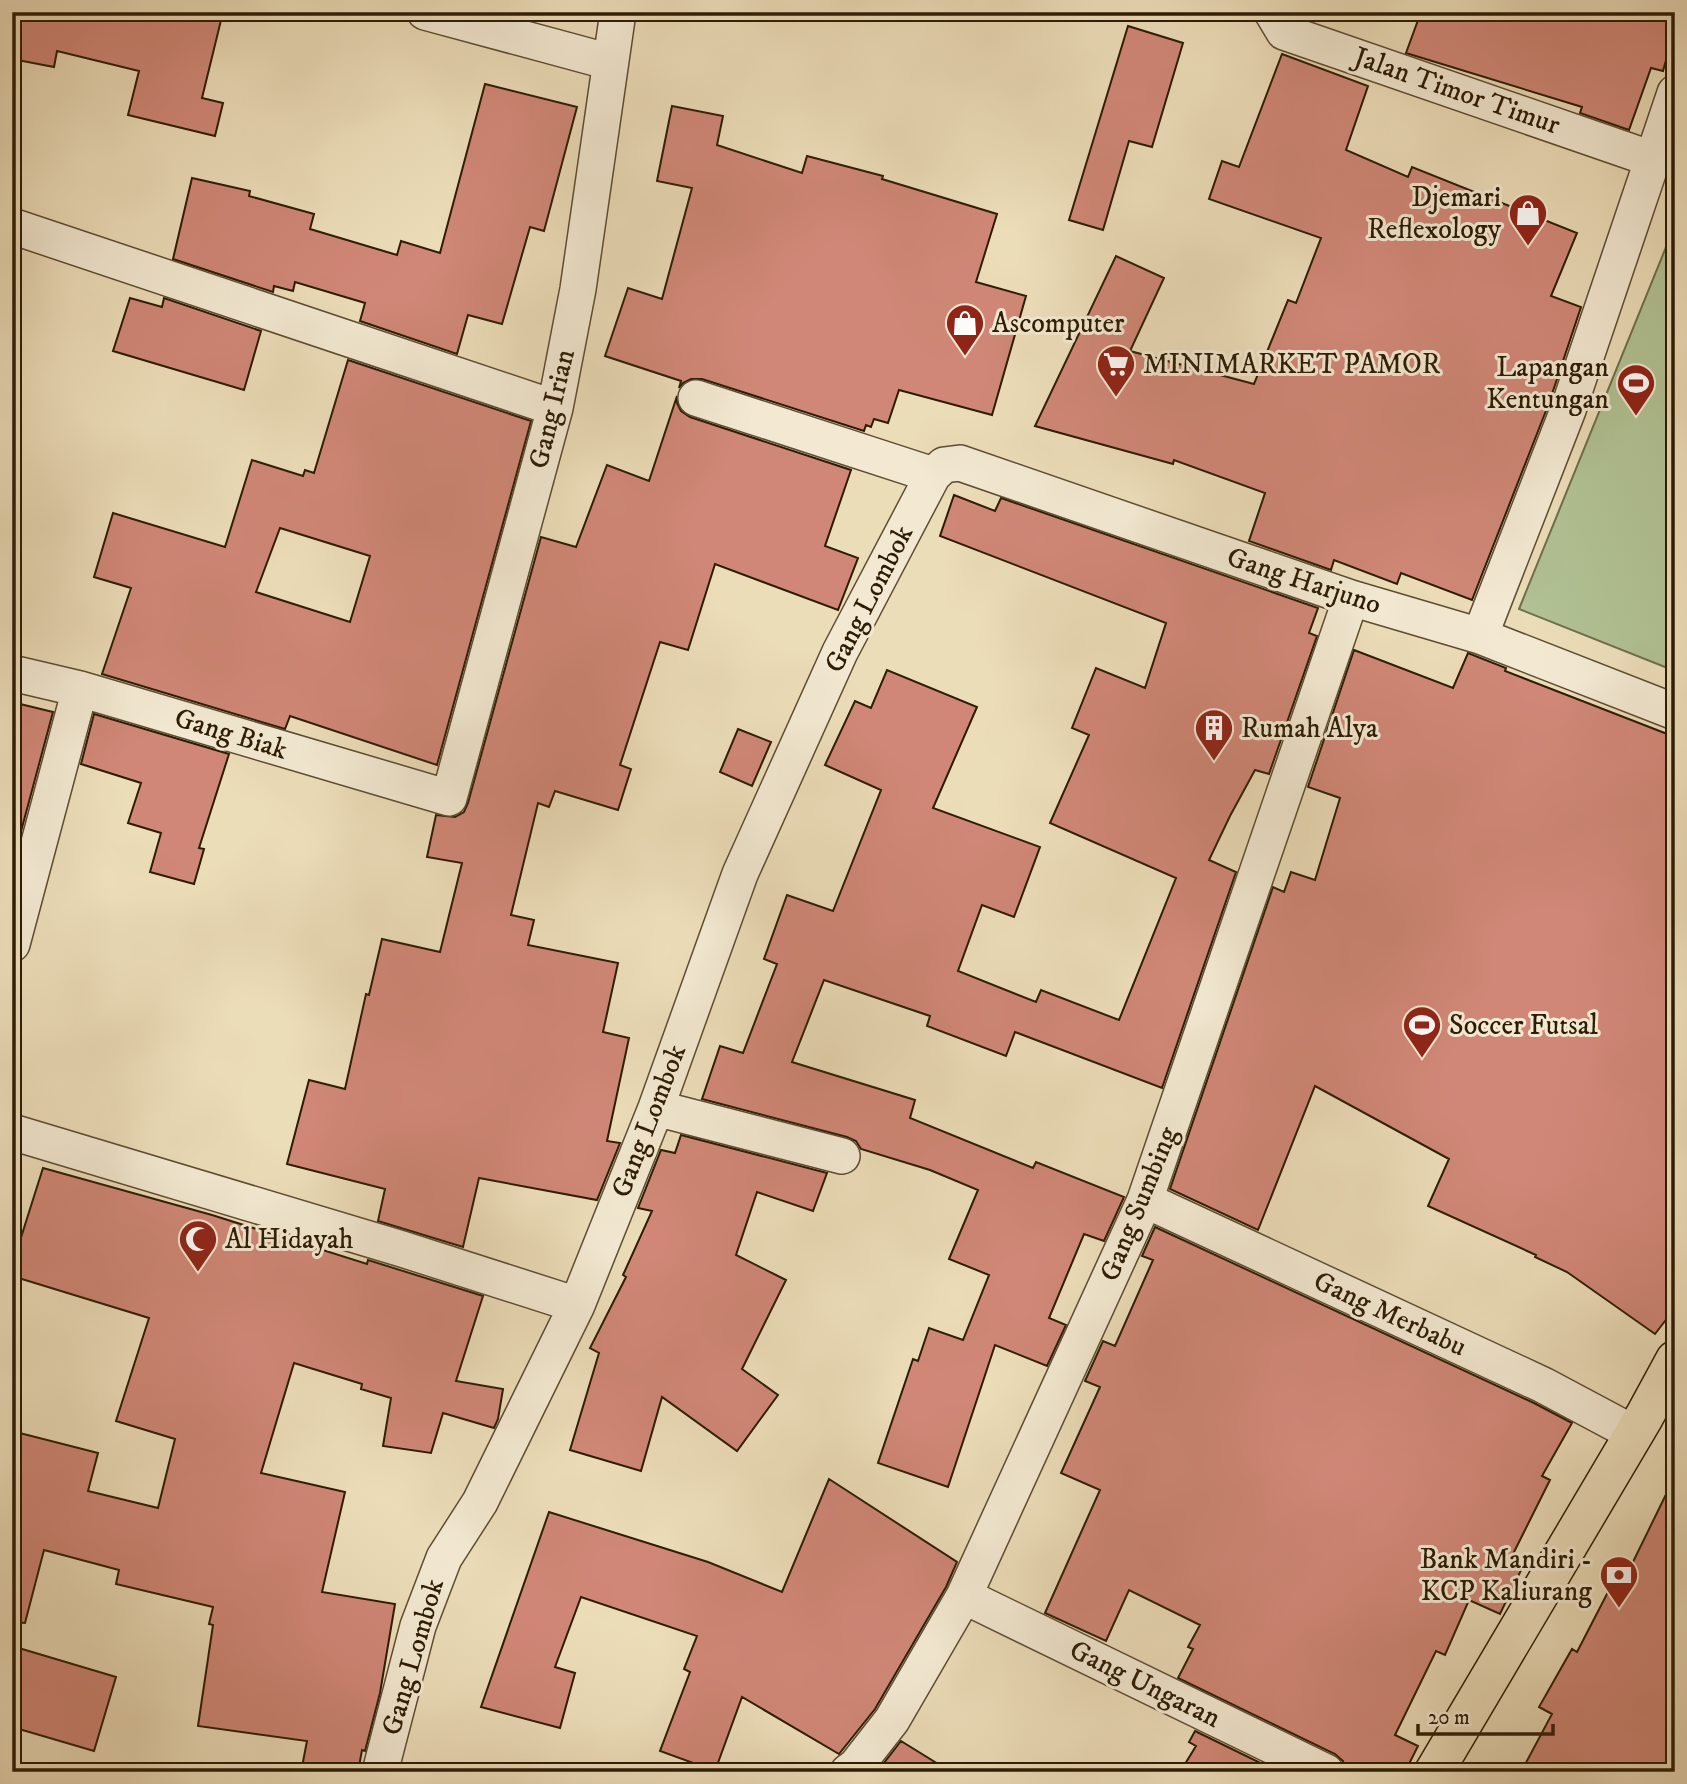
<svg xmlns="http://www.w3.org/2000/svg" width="1687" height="1784" font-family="'IM FELL DW Pica',serif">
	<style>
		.green { fill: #b1c294; stroke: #6f6f4c; stroke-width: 2 }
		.building { fill: #d08777; stroke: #2d1c04; stroke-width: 2; fill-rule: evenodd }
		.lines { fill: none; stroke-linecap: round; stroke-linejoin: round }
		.minor-casing { stroke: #5d4c31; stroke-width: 38 }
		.primary-casing { stroke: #2d1c04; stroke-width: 41 }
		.minor { stroke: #f3e9d2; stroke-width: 35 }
		.primary { stroke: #ecddb9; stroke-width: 38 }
		.labels { text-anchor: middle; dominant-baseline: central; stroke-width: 6; stroke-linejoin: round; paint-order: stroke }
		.street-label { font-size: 28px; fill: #2d1c04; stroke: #f3e9d2 }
		.poi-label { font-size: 28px; fill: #2d1c04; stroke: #f3e9d2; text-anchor: start }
	</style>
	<rect width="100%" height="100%" fill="#ecddb9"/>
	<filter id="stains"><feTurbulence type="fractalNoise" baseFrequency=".00286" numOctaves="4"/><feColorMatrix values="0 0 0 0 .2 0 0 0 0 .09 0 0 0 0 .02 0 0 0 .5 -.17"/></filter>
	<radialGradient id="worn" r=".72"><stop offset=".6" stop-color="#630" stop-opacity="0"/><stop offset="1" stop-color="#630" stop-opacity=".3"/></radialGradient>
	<path class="green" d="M1675,225v446l-156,-62z"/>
	<path class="building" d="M12,12h211l-21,86 21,5 -8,33 -87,-21 11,-44 -82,-20 -3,16 -42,-8z
		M1421,12h254v16l-12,43 -12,-3 -22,62 -49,-17 2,-6 -176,-54z
		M1128,26l55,17 -31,104 -23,-6 -26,89 -34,-10z
		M1282,54l86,32 -22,64 62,27 4,-10 165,66 -26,63 30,11 -32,96 -77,197 -71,-27 -4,11 -63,-24 -3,10 -82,-29 16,-48 -91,-33 -1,4 -138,-38 81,-170 48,22 -34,73 124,33 34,-84 8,3 25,-65 -112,-39 13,-38 17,6z
		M485,84l92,23 -33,124 -14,-4 -28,97 -34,-9 -11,39 -97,-33 5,-18 -70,-21 -2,9 -19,-5 -1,6 -100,-33 19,-81 58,13 -1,5 65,18 -4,15 87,26 4,-14 39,12z
		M672,106l51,10 -6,29 85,28 5,-17 76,20 -1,3 115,35 -21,68 50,14 -34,119 -93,-25 -11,33 -14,-4 -3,8 -5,-2 -2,6 -162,-52h-11l-8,4 -4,5 2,-7 -76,-25 23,-68 34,11 30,-111 -35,-7z
		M130,298l32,9 2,-9 97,33 -17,59 -131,-39z
		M348,360l183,61 -94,344 -147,-49 -5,13 -183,-55 29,-86 -37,-11 19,-64 112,34 27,-87 51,16 2,-6 9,3zM280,528l90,28 -20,66 -94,-30z
		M677,396v7l4,8 9,6 161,53 -26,76 33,12 -20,52 -123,-46 -27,86 -28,-8 -40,123 11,4 -13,41 -63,-19 -6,16 -11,-4 -27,112 23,5 -6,25 90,18 -15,69 26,6 -22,103 13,2 -23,57 -118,-22 -16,69 -85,-26 7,-32 -98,-25 22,-84 36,9 21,-95 3,1 13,-56 58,13 22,-89 -35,-6 9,-42 19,2 9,-5 4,-9 73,-266 35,10 31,-82 42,16z
		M954,495l41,16 6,-13 317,110 -9,25 8,3 -48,138 -14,-4 -25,46 -21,44 27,12 -74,216 -147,-56 -9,24 -79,-30 3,-10 -106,-36 -32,82 123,38 -5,18 123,50 3,-6 88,35 -20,44 -20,-7 -35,84 17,7 -19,41 -52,-21 -47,142 -70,-24 35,-104 5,2 11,-33 34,12 26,-65 -40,-16 29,-69 -48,-20 -69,-21 -5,-8 -9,-4 -145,-38 18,-53 23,7 34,-89 -13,-5 23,-64 46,16 48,-121 -56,-25 30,-64 16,7 16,-38 90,37 -44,101 107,39 -26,70 -32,-12 -24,66 78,31 5,-12 78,30 57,-142 -126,-55 39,-88 -17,-7 24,-60 49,20 21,-65 -226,-87z
		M1354,650l99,38 15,-35 38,15 -1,3 170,66v571l-20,26 -88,-62 -32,-15 1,-2 -108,-49 21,-47 -134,-73 -57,144 -88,-41 103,-302 11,5 7,-20 24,8 25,-82 -32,-11z
		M12,702l41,10 -37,138 -4,-1z
		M94,714l135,40 -30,94 5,1 -10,35 -44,-12 11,-39 -33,-10 13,-40 -60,-19z
		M738,729l33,13 -19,44 -32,-14z
		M681,1135l146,38 -14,38 -56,-19 -21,63 50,25 -44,89 36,26 -41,56 -75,-54 -21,74 -71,-21 29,-97 -9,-5 36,-71 -3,-2 29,-64 -14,-3 23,-58 14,3z
		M43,1168l169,47 155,49 1,-4 115,36 -27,85 47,8 -5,30 -4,9 -51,-15 -12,40 -48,-7 8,-48 -30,-9 1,-5 -68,-21 -33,110 84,19 -23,100 73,12 -15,89 -15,58 -3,-1 -4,22h-57l6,-31 -109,-15 15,-101 -4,-1 4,-17 -97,-23 3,-14 -75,-20 -19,73 -13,-1v-191l86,22 -10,38 70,17 17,-69 -59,-18 33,-103 -137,-42v-10z
		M1155,1227l379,176 38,20 -30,53 8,4 -39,78 13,6 -24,50 -31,-14 -24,55 -9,-4 -41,84 23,11 -13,26h-59l-3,-11 -8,-7 -157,-76 15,-29 -5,-2 12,-22 -71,-35 -23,51 -61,-28 55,-123 -39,-17 39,-86 -15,-6 18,-40 12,5 38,-86 -11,-4z
		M1675,1476v296h-154l31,-58 -13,-7 33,-58 5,3 47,-91 8,3z
		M829,1479l128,83 -11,25 -71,122 -36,45 -97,-57 -27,74 -55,-20 30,-79 -6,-3 13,-33 -116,-39 -26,70 20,6 -15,55 -79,-21 68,-195 159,50 74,30z
		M12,1646l104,31 -22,74 -82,-24z
		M1195,1731l84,41h-99l16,-26 -7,-4z
		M901,1741l50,31h-74z"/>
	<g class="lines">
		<g class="minor-casing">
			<path id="minor" d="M425,12l185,50
				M1272,12l12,20 368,127
				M12,226l543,182
				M696,398l237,77
				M1480,636l88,-226 107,-317
				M12,673l68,16 369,109 106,-390 23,-119 40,-277
				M12,944l68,-255
				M656,1108l186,48
				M12,1132l390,117 175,56
				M1145,1200l398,185 90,48
				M964,1596l362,176
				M380,1772l38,-146 26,-68 36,-56 97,-197 79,-197 84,-234 100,-222 93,-177 11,-10 16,-2 391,135 129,38 195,76
				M848,1772l8,-6 36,-46 72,-124 181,-396 206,-602"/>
		</g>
		<g class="primary-casing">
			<path id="primary" d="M1434,1772l210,-355 31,-57"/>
		</g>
		<use href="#minor" class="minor"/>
		<use href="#primary" class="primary"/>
	</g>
	<defs>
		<g id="shop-pin" transform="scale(2.0125)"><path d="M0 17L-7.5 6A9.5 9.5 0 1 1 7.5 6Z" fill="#8f2418" stroke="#f3e9d2"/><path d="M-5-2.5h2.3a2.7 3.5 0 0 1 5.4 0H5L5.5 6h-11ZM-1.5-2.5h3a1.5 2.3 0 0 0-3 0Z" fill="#fff"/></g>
		<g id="supermarket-pin" transform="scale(2.0125)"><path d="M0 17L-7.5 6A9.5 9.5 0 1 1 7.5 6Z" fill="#8f2418" stroke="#f3e9d2"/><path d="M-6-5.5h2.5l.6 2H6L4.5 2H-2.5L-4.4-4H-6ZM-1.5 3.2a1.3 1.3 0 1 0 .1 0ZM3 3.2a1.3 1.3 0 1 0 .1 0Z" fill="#fff"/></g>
		<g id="stadium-pin" transform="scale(2.0125)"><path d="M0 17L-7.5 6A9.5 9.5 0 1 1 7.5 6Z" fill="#8f2418" stroke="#f3e9d2"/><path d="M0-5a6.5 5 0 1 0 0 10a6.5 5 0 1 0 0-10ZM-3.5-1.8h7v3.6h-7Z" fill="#fff"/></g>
		<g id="building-pin" transform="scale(2.0125)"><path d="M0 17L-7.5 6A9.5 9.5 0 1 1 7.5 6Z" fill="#8f2418" stroke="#f3e9d2"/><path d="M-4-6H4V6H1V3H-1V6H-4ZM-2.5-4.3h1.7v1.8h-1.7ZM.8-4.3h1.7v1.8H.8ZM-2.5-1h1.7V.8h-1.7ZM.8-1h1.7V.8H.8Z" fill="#fff"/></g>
		<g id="mosque-pin" transform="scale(2.0125)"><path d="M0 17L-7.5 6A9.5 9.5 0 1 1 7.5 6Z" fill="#8f2418" stroke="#f3e9d2"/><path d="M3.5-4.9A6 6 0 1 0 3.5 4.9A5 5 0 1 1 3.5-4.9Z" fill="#fff"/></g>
		<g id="bank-pin" transform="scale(2.0125)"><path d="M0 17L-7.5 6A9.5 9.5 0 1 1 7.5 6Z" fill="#8f2418" stroke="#f3e9d2"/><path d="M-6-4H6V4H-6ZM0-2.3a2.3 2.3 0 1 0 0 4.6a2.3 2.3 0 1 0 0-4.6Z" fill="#fff"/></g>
	</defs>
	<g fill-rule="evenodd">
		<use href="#shop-pin" x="1528" y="213"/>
		<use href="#shop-pin" x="965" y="323"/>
		<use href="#supermarket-pin" x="1116" y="364"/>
		<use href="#stadium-pin" x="1636" y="383"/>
		<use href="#building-pin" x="1214" y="728"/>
		<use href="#stadium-pin" x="1422" y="1025"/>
		<use href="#mosque-pin" x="198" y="1239"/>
		<use href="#bank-pin" x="1619" y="1575"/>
	</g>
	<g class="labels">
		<g class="street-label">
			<text transform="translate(1457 91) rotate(19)">Jalan Timor Timur</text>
			<text transform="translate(552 409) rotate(-77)">Gang Irian</text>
			<text transform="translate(1304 581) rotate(18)">Gang Harjuno</text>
			<text transform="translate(869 599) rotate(-63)">Gang Lombok</text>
			<text transform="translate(231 734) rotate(17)">Gang Biak</text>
			<text transform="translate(649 1121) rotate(-69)">Gang Lombok</text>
			<text transform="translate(1139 1204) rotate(-68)">Gang Sumbing</text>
			<text transform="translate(1390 1314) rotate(25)">Gang Merbabu</text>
			<text transform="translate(413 1657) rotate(-74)">Gang Lombok</text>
			<text transform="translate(1145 1684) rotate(26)">Gang Ungaran</text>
		</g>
		<g class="poi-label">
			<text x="1501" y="197" text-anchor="end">Djemari<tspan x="1501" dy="32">Reflexology</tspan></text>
			<text x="992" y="323">Ascomputer</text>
			<text x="1143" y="364">MINIMARKET PAMOR</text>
			<text x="1609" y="367" text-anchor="end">Lapangan<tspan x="1609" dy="32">Kentungan</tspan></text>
			<text x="1241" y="728">Rumah Alya</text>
			<text x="1449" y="1025">Soccer Futsal</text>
			<text x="225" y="1239">Al Hidayah</text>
			<text x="1592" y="1559" text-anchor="end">Bank Mandiri -<tspan x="1592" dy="32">KCP Kaliurang</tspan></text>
		</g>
	</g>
	<rect width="1687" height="1784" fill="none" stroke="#ecddb9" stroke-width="42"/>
	<rect x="14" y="14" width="1659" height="1756" fill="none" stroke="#2d1c04" stroke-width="3.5"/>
	<rect x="21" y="21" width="1645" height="1742" fill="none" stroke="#2d1c04" stroke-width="2"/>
	<path d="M1418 1724v10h135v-10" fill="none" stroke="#2d1c04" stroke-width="3.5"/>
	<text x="1428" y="1724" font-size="21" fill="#2d1c04" stroke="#f3e9d2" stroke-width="5" paint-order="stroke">20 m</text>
	<rect width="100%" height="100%" filter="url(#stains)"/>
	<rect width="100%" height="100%" fill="url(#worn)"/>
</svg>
